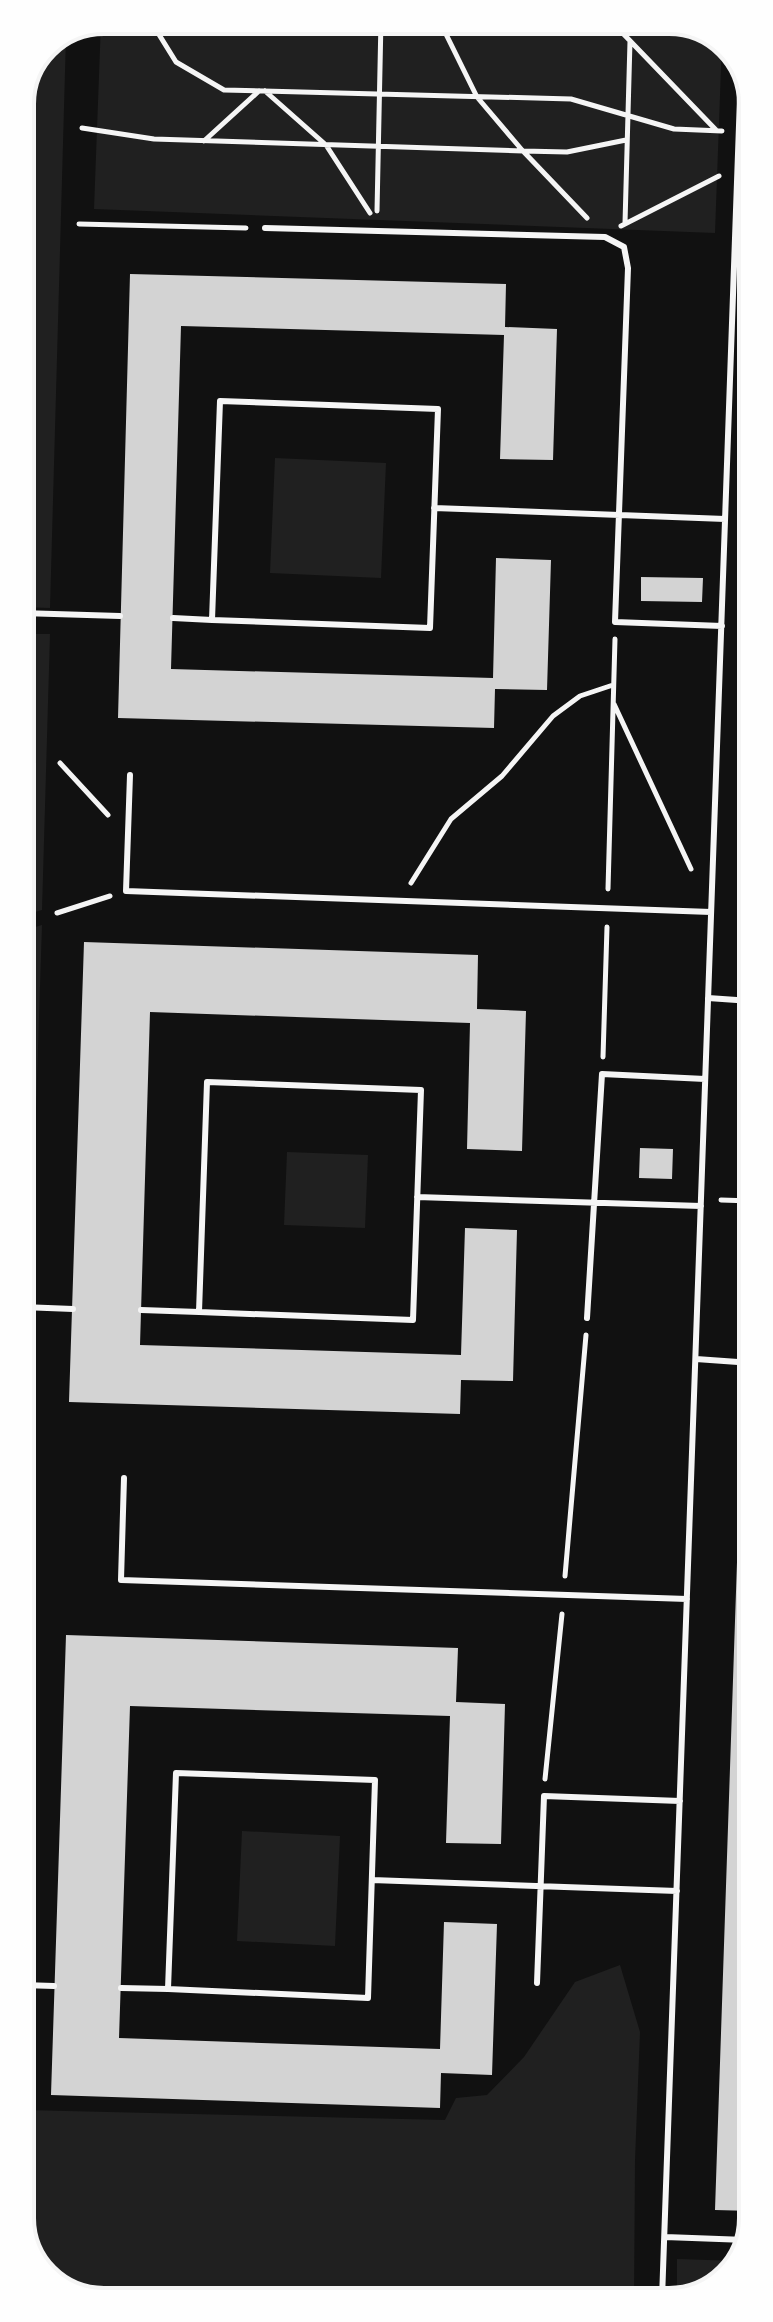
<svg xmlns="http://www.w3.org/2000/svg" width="773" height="2322" font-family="'Alegreya Sans',sans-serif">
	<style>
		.green { fill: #202020 }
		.building { fill: #d3d3d3 }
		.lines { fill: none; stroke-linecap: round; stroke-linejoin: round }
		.path { stroke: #f5f5f5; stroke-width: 5 }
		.service { stroke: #f5f5f5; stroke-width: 6 }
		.rim { fill: none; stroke: #f5f5f5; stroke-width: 4 }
	</style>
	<rect width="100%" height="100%" fill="#111"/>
	<path class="green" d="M105,20h569l48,20 -7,193 -621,-24 7,-187z
		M66,36l-16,572 -29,-1 -1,-508 25,-55z
		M275,458l111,5 -5,115 -111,-5z
		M21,634h29l-8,276 -21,6z
		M42,925l-12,370h-8l-1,-364z
		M287,1152l81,3 -3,73 -81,-3z
		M22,1320h6l-6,220z
		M242,1831l98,5 -5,110 -98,-5z
		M620,1965l20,67 -5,128 -1,139 -535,3 -50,-21 -26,-42 1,-129 421,10 11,-22 31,-3 37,-38 51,-75z
		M677,2259l61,2 -3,8 -45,30h-13z"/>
	<path class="building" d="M130,274l376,10 -1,43 52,2 -4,131 -53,-1 4,-124 -323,-9 -10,343 322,9 3,-120 55,2 -4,130 -52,-1 -1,39 -376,-10z
		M641,577l62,1 -1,24 -61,-1z
		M84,942l394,13 -1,54 49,2 -4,140 -55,-2 3,-126 -320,-11 -10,333 321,10 4,-127 52,2 -4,151 -52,-1 -1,34 -391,-12z
		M640,1148l33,1 -1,30 -33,-1z
		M742,1415l10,1 1,795 -38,-1z
		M66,1635l392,13 -2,54 49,2 -4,140 -55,-1 4,-127 -320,-10 -11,332 321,11 4,-127 53,2 -5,151 -51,-2 -1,35 -389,-13z"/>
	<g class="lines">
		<path class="path" d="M150,20l26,42 48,28 347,9 103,30 48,2
			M439,20l38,77 45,53 65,68
			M610,20l106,110
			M265,91l61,54 44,68
			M82,128l72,11 369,12 44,1 59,-12
			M204,141l55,-50
			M377,211l4,-191
			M625,223l5,-182
			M79,224l167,4
			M621,226l98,-50
			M614,704l77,165
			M60,763l48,52
			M411,883l40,-64 51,-43 51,-60 27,-20 33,-11
			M608,889l7,-250
			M57,913l53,-17
			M603,1057l4,-130
			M721,1200l31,1
			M565,1576l21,-241
			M545,1779l17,-165"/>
		<path class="service" d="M265,228l340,9 19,10 4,21 -13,354 107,4
			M220,401l218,8 -8,219 -218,-8z
			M434,508l291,11
			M21,613l99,3
			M173,618l39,2
			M130,775l-4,116 585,21
			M708,998l43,3
			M207,1082l214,8 -8,230 -214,-8z
			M417,1197l284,9
			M22,1307l51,2
			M141,1310l58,2
			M587,1318l15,-244 103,5
			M696,1359l56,4
			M124,1478l-3,102 566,19
			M176,1773l199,7 -7,218 -200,-9z
			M372,1880l305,11
			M537,1983l7,-187 136,5
			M22,1985l32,1
			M121,1988l47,1
			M665,2237l81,3
			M662,2299l79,-2230"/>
	</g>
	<path d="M0 0H773V2322H0ZM104 34H669A70 70 0 0 1 739 104V2218A70 70 0 0 1 669 2288H104A70 70 0 0 1 34 2218V104A70 70 0 0 1 104 34Z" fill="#fefefe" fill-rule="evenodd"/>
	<path class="rim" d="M104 34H669A70 70 0 0 1 739 104V2218A70 70 0 0 1 669 2288H104A70 70 0 0 1 34 2218V104A70 70 0 0 1 104 34Z"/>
</svg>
